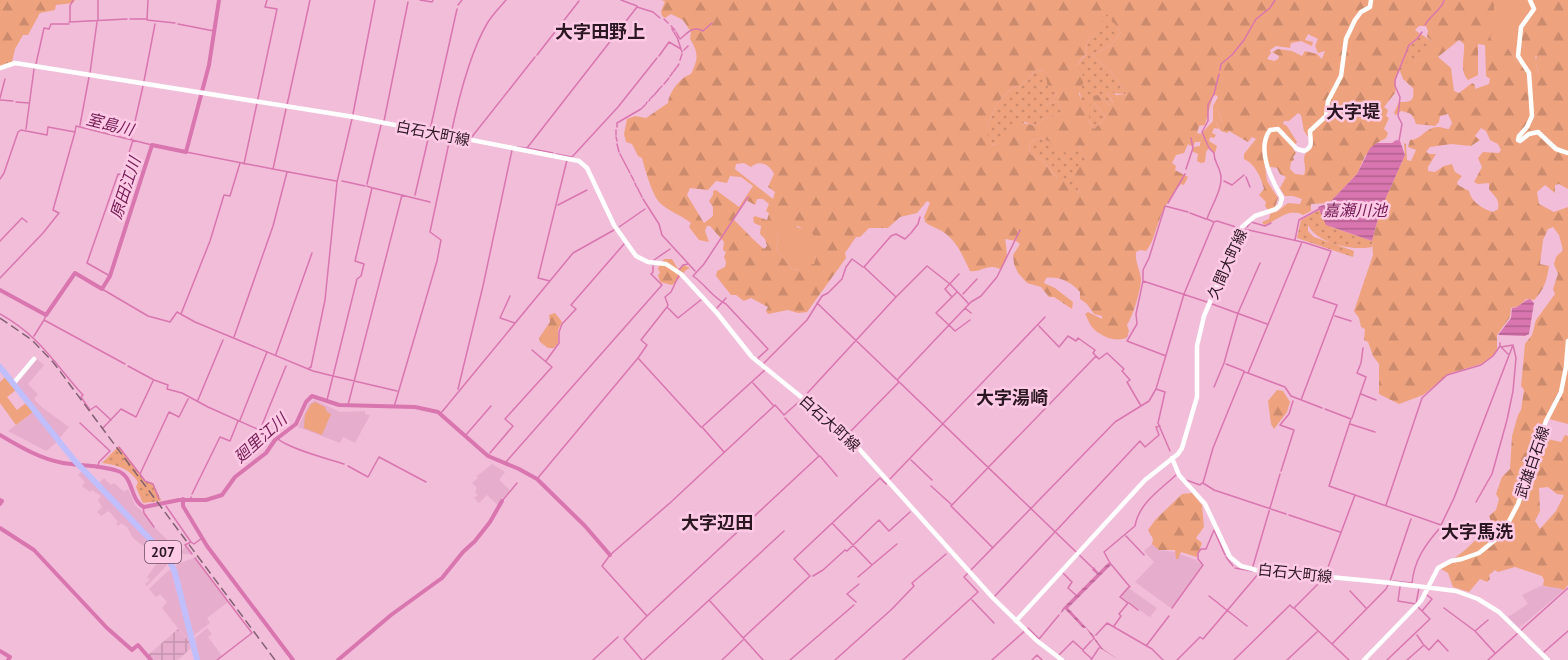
<svg xmlns="http://www.w3.org/2000/svg" width="1568" height="660" font-family="'PT Sans','Noto Sans JP',sans-serif">
	<style>
		.built { fill: #e6adcc }
		.industrial { fill: url(#industrial-grid) }
		.grass { fill: url(#grass-dots) }
		.forest { fill: url(#forest-firs); fill-rule: evenodd }
		.green { fill: #eea27e }
		.water { fill: url(#water-rules) }
		.lines { fill: none; stroke-linecap: round; stroke-linejoin: round }
		.stream { stroke: #d975af; stroke-width: 1.5 }
		.river { stroke: #d975af; stroke-width: 4 }
		.secondary { stroke: #fff; stroke-width: 4.5 }
		.trunk { stroke: #c0befc; stroke-width: 6 }
		.rail { stroke: #826072; stroke-width: 1.5; stroke-dasharray: 9 4.5; stroke-linecap: butt }
		.labels { text-anchor: middle; dominant-baseline: central; stroke-width: 5; stroke-linejoin: round; paint-order: stroke }
		.shield { fill: #ffcae6; stroke: #6a4d5d; stroke-width: 1.5 }
		.shield-label { font-size: 14px; font-weight: bold; fill: #2a1722 }
		.street-label { font-size: 15px; fill: #2a1722; stroke: #ffcae6 }
		.water-label { font-size: 16px; font-style: italic; fill: #741a54; stroke: #ffcae6 }
		.quarter-label { font-size: 18px; font-weight: bold; fill: #2a1722; stroke: #ffcae6 }
	</style>
	<defs>
		<pattern id="industrial-grid" width="8" height="8" patternUnits="userSpaceOnUse" patternTransform="scale(1.5)"><rect width="8" height="8" fill="#e6adcc"/><path d="M0 4h8M4 0v8" fill="none" stroke="#c594af"/></pattern>
		<pattern id="grass-dots" width="8" height="8" patternUnits="userSpaceOnUse" patternTransform="scale(1.5)"><rect width="8" height="8" fill="#eea27e"/><path d="M2 2h.1M6 6h.1" fill="none" stroke="#cc8b6d" stroke-width="1.8" stroke-linecap="round"/></pattern>
		<pattern id="forest-firs" width="22" height="20" patternUnits="userSpaceOnUse" patternTransform="scale(1.5)"><rect width="22" height="20" fill="#eea27e"/><path d="M5 1l3.5 6h-7zM16 11l3.5 6h-7z" fill="#cc8b6d"/></pattern>
		<pattern id="water-rules" width="6" height="5" patternUnits="userSpaceOnUse" patternTransform="scale(1.5)"><rect width="6" height="5" fill="#d975af"/><path d="M0 2.5h6" fill="none" stroke="#b05f8e"/></pattern>
	</defs>
	<rect width="100%" height="100%" fill="#f2bdd9"/>
	<path class="built" d="M37,359l7,6 -16,19 10,10 -4,5 9,9 26,19 -10,12 -43,-55z
		M315,400l25,12 25,-1v3l5,1 -15,28 -12,-6 -3,6 -42,-16 11,-23z
		M33,412l24,30 -11,9 -38,-20z
		M492,464l13,8 -6,8 11,10 -8,9 -3,7 -12,-11 -8,8 -5,-5 4,-3 -3,-3 2,-4 -5,-5 6,-5 -1,-2z
		M82,471l85,89v5l-20,21 -2,-2 5,-4 -3,-3 10,-14 -8,-7 2,-4 -18,-14 -6,-11 -6,-4 -3,3 -2,-2 2,-2 -9,-11 -8,5 -4,-4 5,-5 -4,-7 3,-4 -9,-6 -2,2 -8,-6 3,-4 -7,-7z
		M104,478l7,7 3,-2 10,9 4,-3 7,16 8,7 11,15 26,25 5,-5 6,7h-9l-10,6 -73,-77z
		M1152,544l7,6 15,2 22,8 6,5 -31,43 -36,-26 19,-20 -10,-11z
		M194,558l34,44 -21,16 3,5 -17,13 -17,-69 1,-3z
		M169,570l3,2 18,71 -28,-35 5,-6 -7,-8 -4,3 -7,-8z
		M1543,585l3,2 10,-1 8,4 -45,38 -11,-11 20,-13 -6,-9z
		M1127,587l30,21 -7,9 -31,-20z
		M207,628l5,6 -4,3 14,19 -5,4h-18l-4,-22z"/>
	<path class="industrial" d="M178,629l12,14 1,5 -13,12h-25l-5,-5z"/>
	<path class="grass" d="M1107,13l14,19 -11,14 -18,9 20,18 14,21 -19,-1 6,10 -4,2 -11,-10 -4,8 12,14 -12,12c-12,-19 -16,-41 -18,-63l10,-11 1,-12z
		M1419,33l13,8v6l-12,13c-14,1 -12,6 -22,12l11,-26 8,-6z
		M1036,70l9,1 12,21 -3,6 -8,7 11,-4 4,10 4,2 -23,7 -7,6 -10,-4 -14,8 -7,11 -8,4 -5,-1 -4,-5v-13l11,-24 14,-14 9,-2z
		M1041,138l9,4 29,5 7,10 -8,37h-7l-29,-34 -12,-6 -1,-9 6,-6z
		M1319,210l12,17 41,14v6c-19,4 -54,-3 -64,-22v6l6,6 40,14 -1,6 -56,-19 4,-18z
		M119,446l26,35 8,2 8,17 -1,1 -17,2 -7,-16 2,-5c-9,-14 -21,-17 -36,-19z"/>
	<path class="forest" d="M0,0h75l-2,3 -17,2 -1,5 -15,3 -12,22h-5l-8,14 -3,13 -12,4z
		M662,0h832v20l-3,6 17,22 8,13 23,13 -4,-13 2,-4 -16,-11 2,-18 9,-28h36v189l-9,-5 -4,1v8l-10,-8 -8,7 2,12 15,8 14,-5v217l-19,-5 -6,19 18,4 4,-7 3,1v149l-4,5c-8,-4 -17,-2 -21,-5l1,-5 -2,-4 -27,-9 -17,5 -3,-2 -6,5 1,4 -3,3 -7,-3 -11,13 -16,-5 -5,-14 -7,-4 1,-4c21,-10 36,-26 49,-44l-2,-5 7,-6 3,-11 -3,-5 6,-17 8,-8 2,-33 6,-21 3,-5 3,-20 -3,-4 4,-42 7,-9 4,-15 19,-26 -2,-5 5,-15 -4,-10 2,-7 7,-7 -4,-15 -6,-8 -5,2 -5,11 -3,24 9,2c-2,14 -5,24 -15,34l-8,-1 -7,7 -8,2 -1,9 -13,18v15l-4,6 -9,7 -33,10 -28,22 -24,9 -20,-10v-30l-6,-8 -5,-14 -4,-2 1,-11 -4,-2 -2,-9 -5,-7 19,-56 -1,-14 8,-30 25,-56 -1,-12 2,1 1,16 4,1 5,-11 -8,-3 2,-7c11,0 16,-13 28,-13 4,0 7,2 11,2l3,-6 -4,-9 -8,2 -1,6 -4,4 -19,-2c-3,-10 -5,-11 -15,-13l-5,4 -2,-2 5,-11c11,0 16,0 14,-14l-10,-9 -3,-8 8,-10 12,-1 5,-11 7,-2v-6l-5,-4 1,-6 -2,-5h-7l-4,4 4,3 -2,7 -8,6 -14,35 1,6 -1,6 -11,14 4,3 -2,6 3,2 -5,11 4,4 -2,5 -9,5 -12,13 -8,18 -28,29 -18,1v7l-8,4c-15,-8 -25,6 -39,10l-2,-3 7,-3 1,-5 8,-3 10,-8 12,1 2,-5 -9,-3h-8l-5,-8 6,-11 -6,-3 -3,-6 -12,-2 2,15 11,17 -3,9 -7,3 -3,-4 1,-4 -7,-7 5,-6c-3,-12 -9,-25 -20,-30v-5l12,-15 -4,-2 -4,5 -19,-11 -2,2 -6,-2 -5,-7 2,-2h4l-4,-12 -5,-1v-3l5,-9 -2,-2 -3,1 -8,29 -6,1 -2,7 4,1 1,8h-7l-2,5 -5,-3 -4,9 -8,2 -4,8 4,3 -1,4 13,7 -4,8 -3,-1c-9,10 -18,24 -22,37 -4,10 -6,22 -13,30l-6,-1 -4,2c-1,10 4,17 5,27 0,11 -8,37 -14,46l2,6 -2,6c-10,7 -29,-2 -35,-10 -3,-4 -5,-10 -7,-13l3,-2 14,7v-3l-8,-2 -7,-10 -7,-5v-7c-9,-10 -21,-16 -34,-14l-2,5 11,5 18,14 -1,7 -18,-12h-5l-8,-10 -14,-4 -9,-10 -4,-9 -1,-9 7,-11 -4,-3 -11,-2c2,11 4,22 -5,30 -14,-6 -18,4 -30,2 -8,-16 -12,-29 -28,-40 -5,-3 -12,-5 -17,-9l-1,-5 6,-14 -3,-2 -10,12 -17,4 -12,11h-19l-9,9h-4l-11,16 1,5 -39,54 -9,1 -10,-3 -20,4 -2,-3 2,-4 -17,-9 -7,3 -8,-6h-5l-15,-19 1,-5 8,-4 1,-5 -2,-5 2,-5 -3,-2 1,-8 -14,-16h-3l-2,5 4,11 -10,-2 -10,-13 2,-4c-10,-8 -23,-12 -32,-21 -7,-8 -14,-33 -17,-44l-4,-2 -6,-12 -6,-2 -2,-8 3,-15 8,-3 11,2 22,-15c1,-11 13,-26 23,-29 7,-15 8,-21 -1,-35l1,-7 -8,-12 -12,-6 -6,4 -3,-2 -1,-5 4,-9zM1107,14l14,18 -11,14 -18,9 20,18 14,21 -10,1 -5,-5 -4,3 6,9 -4,3 -11,-10 -5,1 1,7 12,14 -12,12 -5,-8 1,-19 -8,-2 -3,-6 6,-16 -9,-12 10,-12 1,-11zM1308,34l10,5 -3,7 3,7 7,-2 -3,8 -5,-5 -12,-3 -3,5 -10,-5 -14,-2 -6,3 7,4 -1,3 -4,2 -7,-2 4,-6 -1,-3 6,-4 14,2 1,-5 10,-2 11,5 1,-4 -8,-2zM1459,40l5,4c1,12 -5,27 4,36l10,-5v-31l7,1 1,31 4,3 -1,5 -14,5v-4l-3,-2 -13,10 -5,-2 -3,-23 -13,-11zM1036,70l9,1 3,17 9,4 -3,6 -11,8 14,-5 4,11 3,1 -22,7 -7,6c-24,-10 -22,9 -39,19l-5,-1 -3,-5 -1,-13 11,-24 14,-14 9,-2zM1298,113l3,2 3,16 9,13 -2,5c-13,8 -3,14 -7,26l-9,-1 -5,-5 1,-7 3,-2 -1,-3 3,-4 -3,-4 4,-7 -10,-16 -4,-2 1,-3h5zM1481,128l5,3 4,9 8,4 3,6 -2,3 -16,-1 -5,6 4,9 -8,15 4,2 11,-1v6c5,7 11,10 9,20l-5,3c-10,-3 -22,-10 -24,-21l-11,-6 -1,-3 5,-6 -7,-4 -3,-8 -8,2 -9,6 -7,-1v-4l8,-13h-6l-4,-2 4,-5 21,-3 20,2 9,-6 -5,-4zM1041,138l9,4 5,8h8l4,4 12,-7 7,11 -16,22 9,10 -1,4h-7l-7,-16h-7l-15,-18 -12,-6 -1,-9 6,-6zM744,163l7,4c9,-8 19,-2 23,7l-6,13 7,5 -2,7 -38,-30 1,-5zM730,176l11,1 12,9 -14,21 -23,-17 -3,1v4l-4,6 4,6v9l-9,7 -17,-28 3,-7 18,2 8,-9 11,2zM757,199h6l6,5 -3,7 3,2 -2,7 -12,-4 -2,2 1,5 7,3 -1,8 5,5 2,7 -3,3c-11,-9 -20,-20 -31,-30l13,-19 9,5zM798,226c13,9 15,17 18,32l-18,12 -6,-1 -16,-20 3,-17zM1548,487l9,7 7,1 -8,16 -16,18 -5,-8 5,-10 -1,-23z
		M664,259h8l6,10 6,-4 6,3 -4,2 -11,13 -3,2 -12,-3 -2,-7 2,-2 -2,-5z
		M555,313l7,9 -4,8v13l-4,5h-6l-8,-6 -1,-4 11,-16 -1,-7z
		M1277,390l6,1 7,11 -3,10 -13,17 -3,-5 -3,-23z
		M1192,493l10,12 2,22 -8,11 6,5 -5,14 -16,-5 -3,7h-2l-1,-9h-16l-7,-6 1,-5 -5,-9 8,-11 26,-25z"/>
	<path class="green" d="M1494,0h38c8,11 -4,17 -8,26 -3,6 -2,14 -3,21l11,1c6,8 2,16 7,26l-5,8 -5,-2 -4,-14 -9,-5 -8,-13c-10,0 -14,-2 -18,-11l3,-7 -3,-4 4,-6z
		M1213,109l5,1 4,13 -4,-1 -2,2 3,5 -5,-1 -2,5 4,2 -2,3 -4,-1 -1,4 8,5 -2,7 -6,-5 -3,4 -1,10 -4,1 -4,-2 1,-7 -6,-3 2,-4 6,-1v-3l2,-1 -1,-8 12,-13z
		M784,211l12,12 -1,3 18,8 3,24 -2,6h-6l-9,6 -7,-1 -16,-20 3,-17 -7,-8z
		M5,377l11,13 -9,7 10,13 9,-7 7,9 -17,13 -16,-22v-21z
		M315,402l10,5 2,5 4,2 -9,21 -18,-7 1,-13 6,-11z"/>
	<path class="water" d="M1396,140l4,1 5,14 -25,56 -8,30 -46,-16 -8,-18 11,-4 28,-29 13,-26 7,-5h15z
		M1530,299l4,4 -5,31 -4,2 -27,-1 13,-17 1,-10c8,0 11,-8 18,-9z
		M1108,563l3,2 -43,43 26,28 2,-2 -2,3 9,12 16,11 -19,-12 -6,-9 -3,3 2,-4 -7,-10h-3l-18,-19 -5,5 3,-6 34,-34 -5,-4 2,-3 4,6z"/>
	<g class="lines">
		<path class="stream" d="M148,0l-1,20 28,3
			M420,0l12,2 1,-2
			M621,0l16,6
			M458,5l4,-5
			M130,19h17
			M664,19l4,4
			M98,20v-20
			M70,21v-15l3,-6
			M69,22l58,-3
			M178,24l36,7
			M1425,25c6,-11 18,-16 19,-25
			M671,26l4,4
			M672,29l4,7
			M676,32l4,7c8,-6 12,-14 23,-8l9,-8
			M677,37l5,15
			M684,50l4,-4
			M537,55l42,-54
			M659,56l10,-14 12,7
			M680,60l2,-6
			M36,64l8,-36 5,1 2,-5h18
			M677,67l2,-3
			M1220,70l1,-6 11,-9 12,-15 12,-21 14,-11 5,-8
			M674,71l2,-3
			M90,73l7,-51
			M672,73l1,-1
			M670,76l2,-2
			M144,81l11,-57
			M664,84l5,-6
			M661,87l1,-1
			M655,94l5,-6
			M0,98l5,-19
			M651,98l3,-3
			M0,100l13,1
			M649,101l1,-2
			M16,102l13,1
			M646,104l1,-2
			M287,105l23,-105
			M642,108l3,-3
			M353,114l22,-114
			M384,121l24,-119
			M80,125l9,-48
			M617,127v-4l24,-14
			M26,129l8,-60
			M430,130l27,-121
			M451,134c7,-33 20,-84 37,-112 5,-8 12,-15 18,-22
			M616,135v-5
			M616,137l1,4
			M471,138l64,-81
			M131,139l12,-53
			M1399,141l3,-17 -4,-8 2,-19 -5,-11v-6l14,-35 8,-6 5,-7
			M617,144l2,8
			M517,147l10,1 110,-141 16,5 7,6
			M527,148l26,5
			M186,152l87,17 13,-60
			M556,154l16,3 46,-50 39,-49
			M620,154l10,19
			M244,164l33,-155 -12,-2 2,-7
			M273,169l63,12
			M1186,169l7,-21 -2,-10
			M631,175l3,6
			M1246,177l4,10
			M0,179l4,-6 14,-41 3,-2 26,5 1,-8 27,5 1,-6 76,19
			M342,181l23,5
			M1224,181l8,4 12,-10
			M635,183l1,3
			M367,184l14,-59
			M637,187l5,10
			M373,188l57,14
			M415,195l14,-60
			M748,197l-44,67 -11,12c12,8 20,22 33,28l42,45 -11,10 2,1
			M643,199l16,25 3,11 33,36
			M1168,203l17,-29
			M558,205l29,-15
			M1190,213l16,6
			M1214,222l3,-1 22,7
			M619,227l26,-18
			M1247,227l4,-5 14,4 6,-3
			M1244,229l58,13 -54,131 37,14 6,9 31,12
			M911,233l7,-9 2,-7
			M1295,240l4,-20 20,-11
			M0,241l22,-23 5,4
			M654,260l16,-11
			M679,270l4,-5 5,-1
			M110,276l-23,-13 31,-89 4,1 11,-35
			M0,278l43,-45 16,-20 -6,-3 22,-78
			M550,281l-12,-3 29,-118
			M1143,281l64,21
			M102,289l46,27 22,6 7,-10 18,10 118,49 20,5 24,-97 4,-3 3,-12 -9,-3 17,-73 -5,-2
			M957,292l-21,21 13,12 22,-23 10,-6 16,-19 23,-47
			M963,294l14,-15
			M510,296l-10,22 15,5
			M896,297l31,-31 23,18 18,19
			M952,297l-7,-8 14,-15
			M817,303l281,270
			M1212,304l55,20
			M667,307l1,-2 -3,-8 6,-5 8,-17
			M717,308l9,-10
			M965,308l6,5
			M0,314c41,23 53,48 83,81l-2,2 9,13 6,-4 15,14
			M181,314l29,-73 14,-46 6,1 10,-33
			M46,315l-2,5 81,44
			M1335,316l16,5
			M1039,326l20,21 9,-11 8,5 2,-3 17,12 -2,3 6,6 8,-6 17,16 -2,2 8,9 -3,2 14,24
			M34,336l10,-16
			M234,337l39,-111 14,-54
			M1500,343v3l8,8
			M276,354l36,-101
			M1166,356l-39,-15 10,-17 -1,-10 7,-33v-11l6,-12 16,-52 23,6
			M638,358l63,69
			M546,361l13,-18v-11l3,-8 14,-15 -5,-4 53,-61
			M764,363l43,-43 15,-24 6,-3 14,-14 4,-12 6,-8 11,8
			M1226,364l18,7
			M128,366l26,14 14,5 -1,4 15,4 26,14 49,22
			M309,368l2,-1 14,-67 12,-118 15,-63
			M1248,373l-4,-1 -31,76 -10,35 11,7 72,24
			M898,379l51,-54 6,6 15,-11
			M753,383l20,22
			M1214,387l10,-24 14,-50 22,-50
			M458,389l25,-103 29,-136
			M1156,389l9,3 -7,31 12,28
			M1361,394l15,6
			M198,400l25,-60
			M327,400l6,-24 64,15
			M1301,400l36,-95 -24,-8 18,-46 -28,-9
			M348,405l54,-210
			M394,407l43,-146 4,-21 -11,-8 20,-94
			M1325,409l26,10 -22,67 26,9
			M441,413l132,-160 41,-23
			M1352,418l14,-41 -9,-4 4,-10 2,-15
			M240,420l27,-68
			M80,423l30,28 -11,11 -2,6
			M1350,424l25,8
			M103,428l18,-19 15,8 17,-36
			M260,430l26,-64
			M261,430l11,6
			M848,434l51,-52
			M465,436l26,-30
			M277,438c9,10 52,21 67,26
			M274,439l1,1
			M119,447l20,26
			M724,452l-22,-25 64,-58
			M490,453l23,-27 -8,-7 47,-52 -20,-17
			M488,456l1,-1
			M820,456l17,20
			M911,460l21,20
			M505,463l157,-178 -11,-11 2,-2v-6
			M348,466l20,11 11,-20 47,25
			M1281,471l13,-41 -14,-5 9,-11 4,-13
			M537,479l101,-121 9,-13 -6,-5 26,-33 11,11 24,-19
			M890,479l155,-162
			M1186,480l14,5 2,-2
			M931,486l21,19
			M192,494l28,-57 10,4 8,-20
			M191,497l1,2
			M159,499l-6,-15 -8,-3 -5,-7 29,-62 10,5 9,-18
			M502,501l15,-18
			M1476,502l16,-28 15,-54 6,-29 3,-33 -3,-13
			M1386,505l36,-107 25,-23 34,-10 12,-9 7,-10
			M166,506l25,36 3,2 8,-6
			M143,507l1,6 10,14
			M1289,515l51,17
			M833,524l39,41 25,-21
			M1126,536l18,19
			M191,542l-6,3 7,9
			M993,548l-42,-42 145,-150
			M610,555l61,-53 103,-96 1,-1 9,10 17,-15 95,-103 -32,-30 27,-31 5,-2 9,5 5,-5
			M610,555l-8,11 45,50 -23,23 18,21
			M1226,557l7,9
			M195,558l57,75 -35,27
			M1110,563l20,24
			M1109,564l1,-1 -6,-11 31,-26c4,-23 25,-36 41,-51
			M1253,566l27,-92
			M1235,568l17,3
			M971,570l144,-148 34,-21 7,-12 28,-95 30,-72 -7,-3c4,-13 18,-33 13,-47 -2,-8 -6,-10 -6,-19l-5,-5 -7,-16 6,-11v-16l6,-11 5,-20
			M1063,573l9,9 -4,6 9,8
			M813,576l10,-6 22,-20 2,1 32,-31 10,11 21,-19
			M858,577l13,-11
			M1390,581l21,-62
			M1393,581l19,2c2,-22 13,-38 27,-54
			M1400,587l-2,14 18,3 3,-16
			M1350,591l16,17
			M995,596l145,-155 5,6 14,-12 -3,-8 4,-1
			M1209,596l38,30
			M972,600l22,23
			M710,601l53,59
			M856,602l-9,-8 12,-10
			M1129,603l9,7
			M1172,608l31,-43 -5,-6v-6l3,-4h5l8,-19 11,25
			M1444,608l31,23 20,22
			M1422,611l10,-12 -5,-4
			M647,616l172,-160 -34,-38
			M1114,626l7,-10 -2,-2 9,-11 -8,-6 9,-10
			M1475,631l13,-11
			M1096,635l11,-12 45,26 11,11
			M1417,635l6,9
			M743,638l67,-62 -16,-17 86,-81 6,6 1,-1
			M1332,644l54,-55 2,-4
			M1146,646l23,-30
			M1083,651l9,8
			M1544,652l24,-21
			M1059,655l14,-14 10,9 8,-9
			M593,660l25,-23
			M644,660l140,-129
			M722,660l21,-20
			M790,660l64,-55
			M835,660l57,-51 22,-23 -2,-3 34,-29
			M903,660l75,-68 -14,-15 4,-4
			M992,660l36,-32 11,11 20,-24
			M1032,660l5,-5 5,5
			M1091,660l8,-12
			M1177,660l23,-23 3,2 56,-66 62,6
			M1234,660l56,-55 3,3
			M1287,660l30,-28
			M1349,660l-55,-52 30,-30 31,-83 86,30 13,-27 59,-153 -12,2
			M1387,660l43,-41 -12,-12
			M1407,660l17,-15 5,5 9,-10 10,11
			M1488,660l80,-72"/>
		<path class="river" d="M0,290l46,25 29,-42 27,16 8,-13 42,-131 34,7 23,-87 10,-65
			M0,435c20,12 41,24 63,28 18,3 39,2 55,8 16,6 12,30 26,36l35,-7h27l16,-5 13,-18 31,-24 9,-13 21,-16 10,-22 6,-6 27,9 76,2 23,5 50,44 31,13 18,10 48,47 25,29
			M183,499v7l24,40 86,114
			M0,500l2,1 -2,3
			M0,528l34,22 73,78 25,22 6,-5 13,15
			M0,651l10,6 -2,3
			M338,660l53,-45 51,-37 21,-26 12,-11 15,-19 12,-21"/>
		<path class="secondary" d="M1530,0l4,9 -13,18 -3,29 11,17 3,43 -5,11 -8,9 -1,4 2,1 9,-7 9,-2 18,17 12,4
			M0,68l15,-5 339,54 225,44 8,7 27,57 22,31 12,6 18,2 15,10 36,39 35,44 91,74 150,167 43,42 26,20
			M13,384l21,-25
			M1172,458l7,17 26,29 25,53 11,9 15,4 136,13 64,8 22,8 21,13 49,48
			M1016,621l129,-141 33,-26 4,-6 15,-51v-51l7,-30 38,-89 13,-11 21,-7 4,-4 2,-7c-10,-17 -26,-49 -12,-68l8,-1 19,20 7,2c10,-4 6,-11 6,-20l16,-15 2,-15 13,-25 5,-37 9,-19 6,-8 9,-5 1,-7
			M1364,660l57,-59 17,-33 13,-7 11,-2 17,-6 16,-13 12,-15 11,-21 28,-83 15,-29 5,-25 2,-26"/>
		<path class="trunk" d="M0,367l74,93 95,99 6,14 22,87"/>
		<path class="rail" d="M0,318l32,22 21,22 222,298"/>
	</g>
	<g class="labels">
		<rect class="shield" x="145" y="541" width="36" height="22" rx="4.5"/>
		<g class="shield-label">
			<text x="163" y="552">207</text>
		</g>
		<g class="street-label">
			<text transform="translate(433 133) rotate(11)">白石大町線</text>
			<text transform="translate(1227 264) rotate(-66)">久間大町線</text>
			<text transform="translate(830 423) rotate(42)">白石大町線</text>
			<text transform="translate(1532 462) rotate(-71)">武雄白石線</text>
			<text transform="translate(1295 573) rotate(6)">白石大町線</text>
		</g>
		<g class="water-label">
			<text transform="translate(110 124) rotate(14)">室島川</text>
			<text transform="translate(125 188) rotate(-72)">原田江川</text>
			<text x="1355" y="210">嘉瀬川池</text>
			<text transform="translate(260 438) rotate(-42)">廻里江川</text>
		</g>
		<g class="quarter-label">
			<text x="600" y="31">大字田野上</text>
			<text x="1353" y="111">大字堤</text>
			<text x="1012" y="397">大字湯崎</text>
			<text x="717" y="522">大字辺田</text>
			<text x="1477" y="531">大字馬洗</text>
		</g>
	</g>
</svg>
